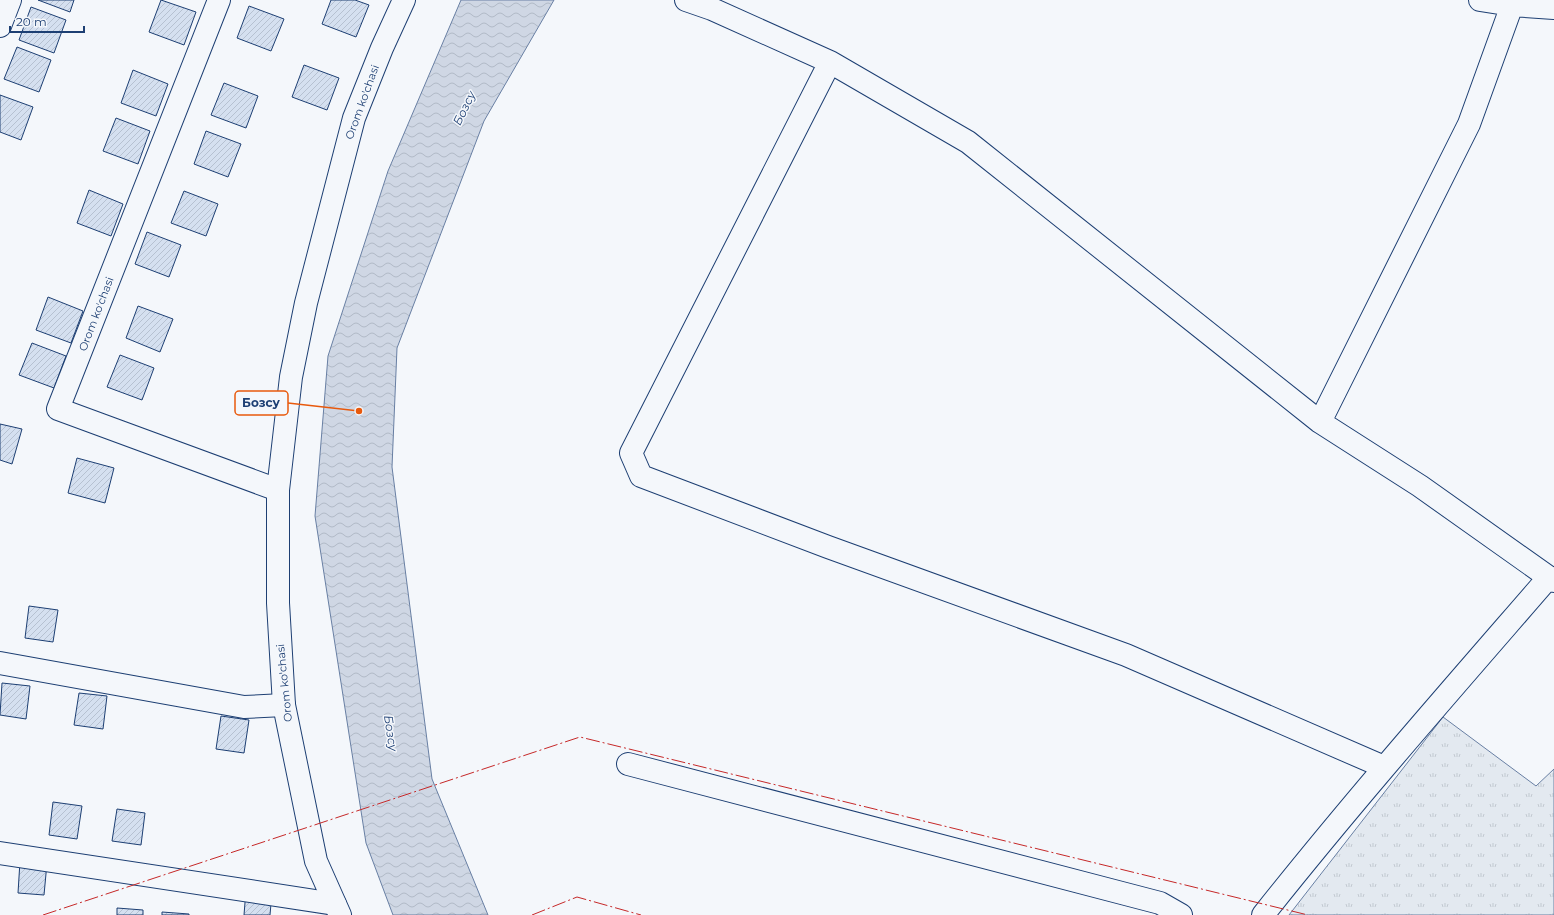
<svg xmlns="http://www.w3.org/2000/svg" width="1554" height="915" font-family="Montserrat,sans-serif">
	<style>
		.grass { fill: url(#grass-tufts); stroke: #687fa3 }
		.water { fill: url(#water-waves); stroke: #687fa3 }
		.building { fill: url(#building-hatch); stroke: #1d3f73 }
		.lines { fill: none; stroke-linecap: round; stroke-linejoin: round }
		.minor-casing { stroke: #1d3f73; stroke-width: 24 }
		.tertiary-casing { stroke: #1d3f73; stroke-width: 24 }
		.minor { stroke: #f4f7fb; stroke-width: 22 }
		.tertiary { stroke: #f4f7fb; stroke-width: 22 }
		.power { stroke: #c62828; stroke-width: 1; stroke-dasharray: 14 3 2 3; stroke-linecap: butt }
		.labels { text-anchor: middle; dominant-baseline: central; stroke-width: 3; stroke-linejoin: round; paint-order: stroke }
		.street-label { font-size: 11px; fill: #1d3f73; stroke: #f4f7fb }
		.water-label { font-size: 12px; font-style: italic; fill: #1d3f73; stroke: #f4f7fb }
		.leader { fill: none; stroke: #e8590c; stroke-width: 1.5 }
		.callout-dot { fill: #e8590c; stroke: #f4f7fb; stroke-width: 1.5 }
		.callout { fill: #f4f7fb; stroke: #e8590c; stroke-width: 1.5 }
		.callout-label { font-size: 12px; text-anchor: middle; font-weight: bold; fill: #1d3f73 }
	</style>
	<defs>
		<pattern id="grass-tufts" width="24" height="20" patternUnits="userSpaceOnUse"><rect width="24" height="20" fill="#e3e9f0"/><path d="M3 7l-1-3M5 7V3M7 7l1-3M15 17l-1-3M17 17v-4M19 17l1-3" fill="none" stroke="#c2c9d1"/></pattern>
		<pattern id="water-waves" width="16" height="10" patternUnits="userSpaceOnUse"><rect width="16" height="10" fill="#cfd7e4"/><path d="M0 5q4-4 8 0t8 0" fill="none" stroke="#b1bac7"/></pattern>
		<pattern id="building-hatch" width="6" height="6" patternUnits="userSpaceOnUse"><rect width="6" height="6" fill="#d5e0f0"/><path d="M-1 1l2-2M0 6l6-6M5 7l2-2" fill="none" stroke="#b6c1d1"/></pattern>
	</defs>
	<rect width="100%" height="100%" fill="#f4f7fb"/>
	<path class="grass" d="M1443,717l93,69 18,-17v146h-265z"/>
	<path class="water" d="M461,0h93l-70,121 -87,227 -5,119 40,312 56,136h-95l-27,-72 -51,-327 13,-160 60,-185z"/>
	<path class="building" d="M38,0h36l-4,12z
		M161,0l35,12 -12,33 -35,-13z
		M331,0h24l14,5 -13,32 -34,-13z
		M249,6l35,13 -13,32 -34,-13z
		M31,7l35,13 -12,33 -35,-13z
		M17,47l34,13 -12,32 -35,-13z
		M304,65l35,13 -12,32 -35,-13z
		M133,70l35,14 -12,32 -35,-13z
		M224,83l34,13 -12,32 -35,-13z
		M0,95l33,12 -12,33 -21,-8z
		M116,118l34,13 -12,33 -35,-13z
		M206,131l35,13 -13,33 -34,-13z
		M89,190l34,14 -12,32 -34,-13z
		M184,191l34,13 -12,32 -35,-13z
		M147,232l34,13 -12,32 -34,-13z
		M48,297l35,14 -12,32 -35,-13z
		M138,306l35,13 -13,33 -34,-14z
		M32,343l34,13 -12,32 -35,-13z
		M120,355l34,13 -12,32 -35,-13z
		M0,424l22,5 -10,35 -12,-4z
		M77,458l37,10 -9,35 -37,-10z
		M29,606l29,4 -5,32 -28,-4z
		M2,683l28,3 -4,33 -26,-4z
		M79,693l28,3 -4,33 -29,-4z
		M221,716l28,4 -5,33 -28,-4z
		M53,802l29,4 -5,33 -28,-4z
		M117,809l28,4 -4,32 -29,-4z
		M20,861l27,2 -3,32 -26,-2z
		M246,890l26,2 -2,23h-26z
		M117,908l26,2v5h-26z
		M162,912l27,2v1h-27z"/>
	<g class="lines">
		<g class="minor-casing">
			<path id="minor" d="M219,0l-161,409 220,81
				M686,0l26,9 118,53 138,80 352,280 100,64 134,95
				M1480,0l32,5
				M0,26l10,-26
				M830,62l-199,391 10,23 187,71 298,108 258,112
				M1320,422l149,-298 43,-119 42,3
				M0,663l244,44 40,-2
				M628,764l532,139 21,12
				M0,853l335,51
				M1263,915c92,-116 189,-226 286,-338"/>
		</g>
		<g class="tertiary-casing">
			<path id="tertiary" d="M340,915l-24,-54 -32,-156 -6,-102v-113l13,-113 15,-74 48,-185 28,-70 22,-48"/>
		</g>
		<use href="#minor" class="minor"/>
		<use href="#tertiary" class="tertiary"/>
		<path class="power" d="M43,915l537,-178 728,178
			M532,915l45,-18 64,18"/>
	</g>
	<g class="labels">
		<g class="street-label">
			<text transform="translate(362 102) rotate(-70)">Orom ko'chasi</text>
			<text transform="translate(96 314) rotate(-69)">Orom ko'chasi</text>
			<text transform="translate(284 683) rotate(-96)">Orom ko'chasi</text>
		</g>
		<g class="water-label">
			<text transform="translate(464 108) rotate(-64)">Бозсу</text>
			<text transform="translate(391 733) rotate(82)">Бозсу</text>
		</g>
	</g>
	<path class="leader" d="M359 411L288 403"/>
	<circle class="callout-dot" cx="359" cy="411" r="4"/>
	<rect class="callout" x="235" y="391" width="53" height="24" rx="4"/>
	<g class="callout-label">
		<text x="261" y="407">Бозсу</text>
	</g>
	<path d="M10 26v6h74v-6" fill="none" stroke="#1d3f73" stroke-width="2"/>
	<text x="16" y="26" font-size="12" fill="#1d3f73" stroke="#f4f7fb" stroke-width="3" paint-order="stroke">20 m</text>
</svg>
